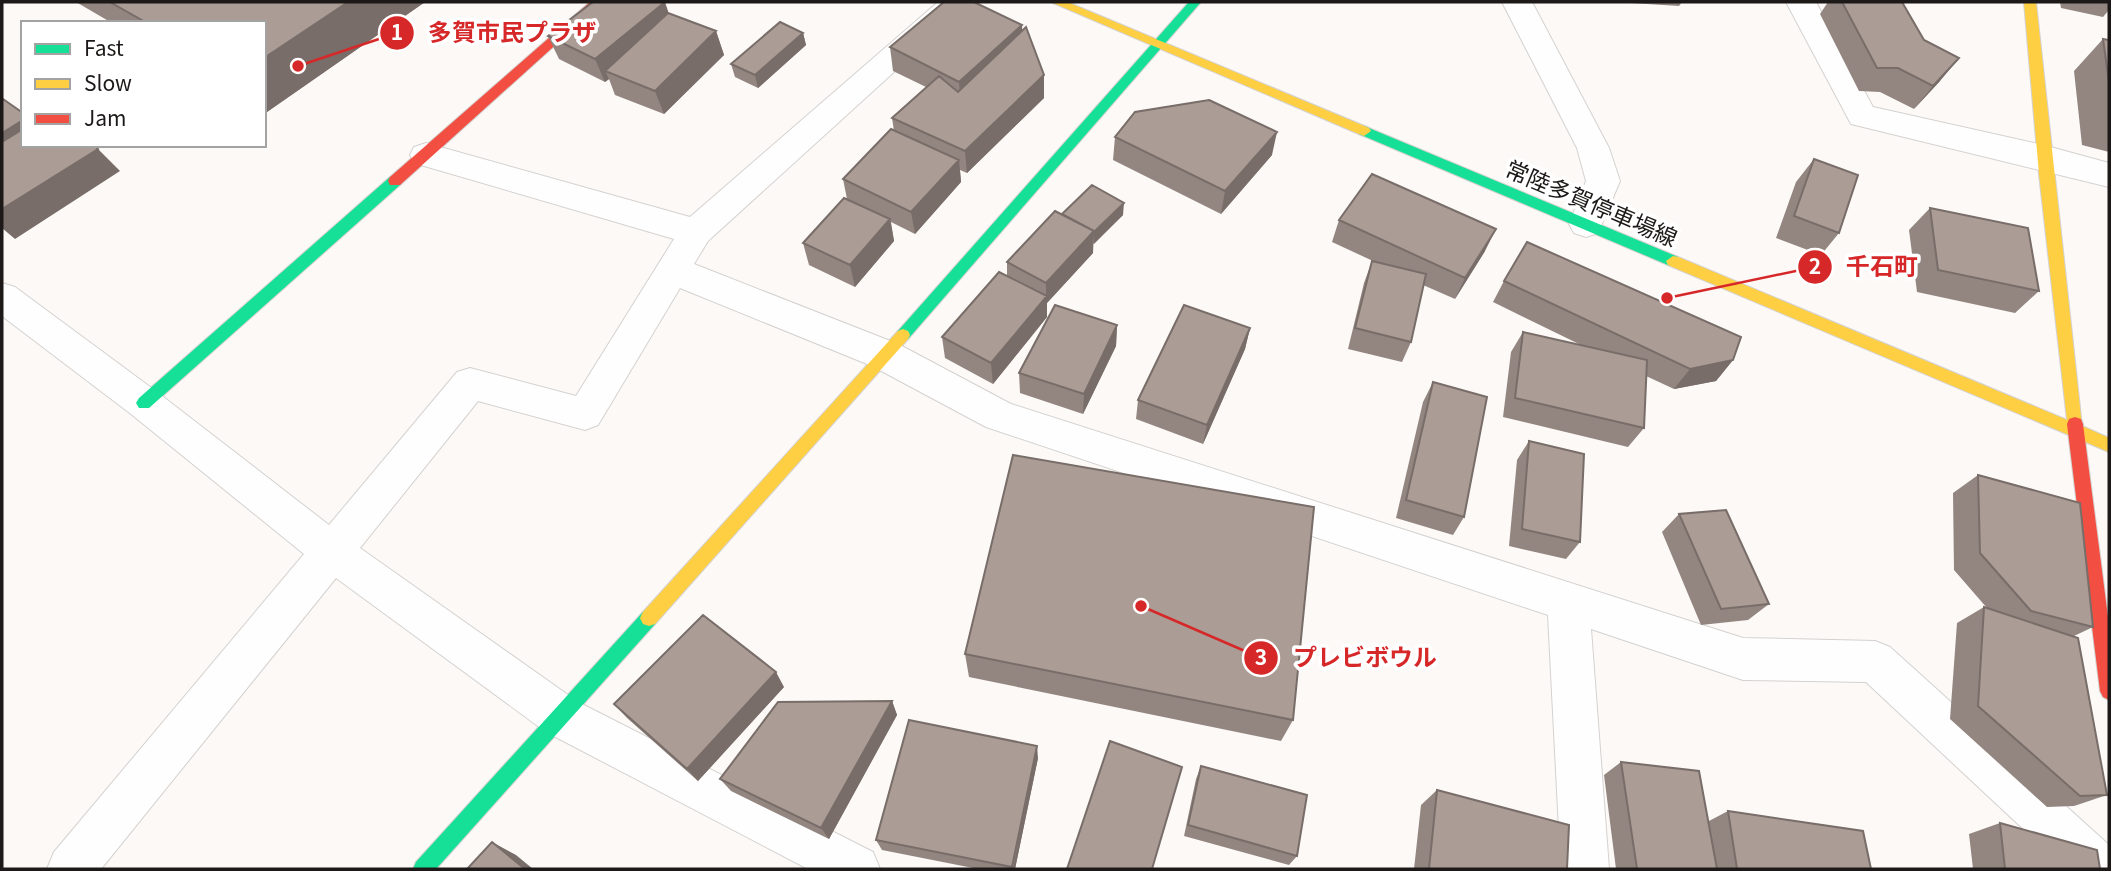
<svg xmlns="http://www.w3.org/2000/svg" width="2111" height="871" font-family="Georgia,'Noto Sans JP',serif">
	<style>
		.lines { fill: none; stroke-linecap: round; stroke-linejoin: round }
		.street-casing { stroke: #d4d2d0; stroke-width: 2 }
		.fast-casing { stroke: #d4d2d0; stroke-width: 2 }
		.slow-casing { stroke: #d4d2d0; stroke-width: 2 }
		.jam-casing { stroke: #d4d2d0; stroke-width: 2 }
		.street { fill: #fffefe; fill-rule: evenodd }
		.fast { fill: #16e098; fill-rule: evenodd }
		.slow { fill: #ffcf43; fill-rule: evenodd }
		.jam { fill: #f24e42; fill-rule: evenodd }
		.wall { fill: #938680 }
		.shaded-wall { fill: #786d68 }
		.building { fill: #ab9c95; stroke: #786d68; stroke-width: 2 }
		.labels { text-anchor: middle; dominant-baseline: central; stroke-width: 7; stroke-linejoin: round; paint-order: stroke }
		.street-label { font-size: 23px; fill: #1c1918; stroke: #fff }
		.leader { fill: none; stroke: #d62828; stroke-width: 2.5 }
		.callout-dot { fill: #d62828; stroke: #fff; stroke-width: 2.5 }
		.mark-label { font-size: 21px; text-anchor: middle; font-weight: bold; fill: #fff }
		.callout-label { font-size: 24px; text-anchor: middle; font-weight: bold; fill: #d62828; stroke: #fff; stroke-width: 7; stroke-linejoin: round; paint-order: stroke }
	</style>
	<rect width="100%" height="100%" fill="#fcf9f7"/>
	<g class="lines">
		<g class="street-casing">
			<path id="street" d="M938,2h33l-263,239 -14,23 204,80 113,60 732,234 132,3 15,6 219,198v24h-43l-200,-187 -123,-2 -152,-51 18,240h-48l-13,-254 -562,-188 -114,-61 -192,-78 -82,137 -13,5 -107,-29 -118,147 218,154 295,150 7,17h-72l-262,-137 -210,-154 -235,291h-54l7,-17 250,-298 -173,-140 -129,-98v-33l13,4 142,105 172,133 128,-153 13,-4 106,28 98,-157 -260,-76 -4,-8 4,-8 12,-4 264,74z
				M1502,2h30l77,146 11,33 -22,52 -12,4 -12,-4 -5,-9 17,-43 -9,-33z
				M1786,2h30l57,105 170,38 66,18v24l-258,-63z"/>
		</g>
		<g class="fast-casing">
			<path id="fast" d="M1189,2h12l-293,337h-10l-2,-4 2,-4z
				M1364,126l314,131 2,4 -7,5 -5,-1 -309,-131 -2,-3z
				M395,176l5,1 2,4 -2,4 -251,223h-10l-3,-5 3,-5 251,-221z
				M649,610l6,2 3,6 -3,6 -219,245h-23l3,-7 227,-250z"/>
		</g>
		<g class="slow-casing">
			<path id="slow" d="M1051,2h16l302,126 2,3 -7,5 -5,-2z
				M2024,2h12l46,424 27,12v14l-441,-187 -2,-4 7,-5 5,1 389,163 -28,-246z
				M903,329l5,2 2,4 -2,4 -253,285 -6,2 -6,-2 -3,-6 3,-6 255,-281z"/>
		</g>
		<g class="jam-casing">
			<path id="jam" d="M590,2h13l-203,183h-10l-2,-4 2,-4z
				M2075,417l6,2 2,5 26,201v75l-6,-3 -3,-6 -33,-267 2,-5z"/>
		</g>
		<use href="#street" class="street"/>
		<use href="#fast" class="fast"/>
		<use href="#slow" class="slow"/>
		<use href="#jam" class="jam"/>
	</g>
	<path class="wall" d="M76,2h349l-158,110 -3,-2v-87h-152z
		M1631,2h51l-3,4 -48,-3z
		M1828,2h74l38,79 -26,28 -34,-17 -21,-1 -39,-77z
		M2060,2h49v8l-6,7 -42,-9z
		M669,14l47,17 8,24 -60,59 -49,-19 -6,-16 -4,3 -46,-23 -11,-23z
		M1022,25v5l22,45v23l-77,75 -7,-3 1,12 -46,52 -24,-12 3,19 -39,46 -46,-22 -6,-22 44,-44 -4,-20 51,-48 -2,-13 34,-31 -33,-16 -3,-24z
		M803,33l3,12 -48,43 -23,-11 -4,-13z
		M2103,39l6,1v112l-27,-7 -8,-74z
		M1115,137l157,18 -51,59 -108,-54z
		M1814,159l25,74 -18,22 -45,-17 20,-56z
		M1930,208l109,83 -24,22 -98,-21 -8,-62z
		M1062,215h61l-30,29v9l-46,50v14l-54,67 -48,-26 -3,-21 65,-61v-14z
		M1339,220l146,31 -30,48 -32,-14 -12,57 -9,20 -54,-13 16,-66 8,-22h1l-41,-19z
		M1504,281l229,79 -17,21 -42,8 -28,-13 -2,52 -16,19 -125,-30 8,-65 12,-20 58,13 -88,-43z
		M1117,325l-1,21 -33,68 -63,-21 -1,-20z
		M1250,328l-5,21 -42,95 -67,-25 2,-19z
		M1433,382l31,135 -11,18 -57,-17 27,-116z
		M1529,441l51,101 -14,17 -57,-13 8,-86z
		M1978,475l115,152 -19,9 33,159 -33,11 -27,1 -97,-88 7,-96 27,-16 3,1 -33,-38 -1,-77z
		M1679,514l90,90 -21,16 -47,5 -39,-93z
		M965,654l328,66 -12,21 -312,-64z
		M784,687l-86,94 -71,-63 -13,-14z
		M892,701l5,14 -68,124 -98,-48 -11,-12z
		M1038,758l-23,111h-37l-96,-19 -6,-10z
		M1621,762l88,59 19,-10 143,58h-255l-12,-94z
		M1201,766l96,90 -8,9 -105,-29 12,-57z
		M1437,790l130,79h-153l7,-64z
		M2000,823l100,46h-127l-4,-35z"/>
	<path class="shaded-wall" d="M348,2h77l-158,110 -3,-4v-50z
		M665,2l8,24 -68,45 4,8 -4,3 -10,-23z
		M1022,25l1,23 -62,57 -2,-23z
		M716,31l8,24 -60,59 -9,-23z
		M803,33l3,12 -48,43 -3,-13z
		M1959,58l-19,23 -26,28 19,-23z
		M1044,75v23l-77,75 -2,-22z
		M23,120v25l-21,25v-37z
		M1277,132l-5,23 -51,59 4,-23z
		M98,149l22,22 -105,68 -13,-11v-19z
		M959,160l2,22 -46,52 -4,-22z
		M1124,203l-1,12 -29,29v-12z
		M890,219l4,22 -39,46 -5,-22z
		M1496,229l-11,22 -30,48 10,-21z
		M1094,231l-1,22 -46,50v14l-54,67 -2,-21 55,-66v-14z
		M1117,325l-1,21 -33,68 1,-20z
		M1250,328l-5,21 -42,95 4,-19z
		M1733,360l-17,21 -42,8 16,-20z
		M776,672l8,15 -86,94 -11,-12z
		M892,701l5,14 -68,124 -8,-11z
		M1037,746l1,12 -23,111h-2z
		M492,842l24,13 17,14h-8z"/>
	<path class="building" d="M110,2h238l-84,56v-35h-117z
		M593,2h72l-70,57 -47,-23z
		M944,2h30l48,23 -63,57 -69,-35z
		M1842,2h60l22,38 35,18 -26,28 -35,-18h-21z
		M668,13l48,18 -61,60 -50,-20z
		M780,22l23,11 -48,42 -24,-11z
		M1026,27l18,48 -79,76 -73,-33 47,-42 19,16z
		M2103,39l6,1v42z
		M3,99l20,14v7l-21,13v-33z
		M1209,100l68,32 -52,59 -110,-54 20,-25z
		M23,129v16h71l4,4 -96,60v-67z
		M891,129l68,31 -48,52 -68,-33z
		M1814,159l44,16 -19,58 -45,-17z
		M1372,174l124,55 -31,49 -126,-58z
		M1092,185l32,18 -30,29h-1l1,-1 -32,-17z
		M844,198l46,21 -40,46 -47,-22z
		M1930,208l98,20 11,63 -101,-21z
		M1055,211l39,20 -48,52 -39,-21z
		M1527,242l214,95 -8,23 -43,9 -186,-88z
		M1372,261l54,13 -15,68 -56,-14z
		M999,272l48,24 -56,67 -49,-26z
		M1055,305l62,20 -33,69 -65,-21z
		M1184,305l66,23 -43,97 -69,-25z
		M1523,332l124,28 -3,68 -129,-30z
		M1433,382l54,15 -23,120 -58,-17z
		M1529,441l55,13 -4,88 -58,-13z
		M1013,455l301,52 -21,213 -328,-66z
		M1978,475l102,28 13,124 -62,-16 -51,-58z
		M1726,510l43,94 -48,5 -42,-95z
		M1984,607l94,31 29,157 -27,1 -102,-90z
		M703,615l73,57 -89,97 -73,-65z
		M892,701l-71,127 -101,-49 58,-77z
		M909,720l128,26 -25,121 -136,-27z
		M1110,741l72,26 -30,102h-85z
		M1621,762l78,9 18,98h-80z
		M1201,766l106,29 -10,61 -109,-31z
		M1437,790l132,35 -2,44h-138z
		M1728,811l135,20 8,38h-134z
		M2000,823l97,27 3,19h-95z
		M492,842l33,27h-58z"/>
	<g class="labels">
		<g class="street-label">
			<text transform="translate(1592 202) rotate(23)">常陸多賀停車場線</text>
		</g>
	</g>
	<path class="leader" d="M298 66L397 33M1667 298L1815 267M1141 606L1261 658"/>
	<g class="callout-dot">
		<circle cx="298" cy="66" r="7"/>
		<circle cx="1667" cy="298" r="7"/>
		<circle cx="1141" cy="606" r="7"/>
		<circle cx="397" cy="33" r="18"/>
		<circle cx="1815" cy="267" r="18"/>
		<circle cx="1261" cy="658" r="18"/>
	</g>
	<g class="mark-label">
		<text x="397" y="40">1</text>
		<text x="1815" y="274">2</text>
		<text x="1261" y="665">3</text>
	</g>
	<g class="callout-label">
		<text x="512" y="41">多賀市民プラザ</text>
		<text x="1882" y="275">千石町</text>
		<text x="1365" y="666">プレビボウル</text>
	</g>
	<rect width="2111" height="871" fill="none" stroke="#1c1918" stroke-width="7"/>
	<rect x="21" y="21" width="245" height="126" fill="#ffffff" stroke="#a4a3a3" stroke-width="2"/>
	<rect x="35" y="44" width="35" height="10" fill="#16e098" stroke="#a4a3a3" stroke-width="2"/>
	<text x="84" y="56" font-size="21" fill="#1c1918">Fast</text>
	<rect x="35" y="79" width="35" height="10" fill="#ffcf43" stroke="#a4a3a3" stroke-width="2"/>
	<text x="84" y="91" font-size="21" fill="#1c1918">Slow</text>
	<rect x="35" y="114" width="35" height="10" fill="#f24e42" stroke="#a4a3a3" stroke-width="2"/>
	<text x="84" y="126" font-size="21" fill="#1c1918">Jam</text>
</svg>
